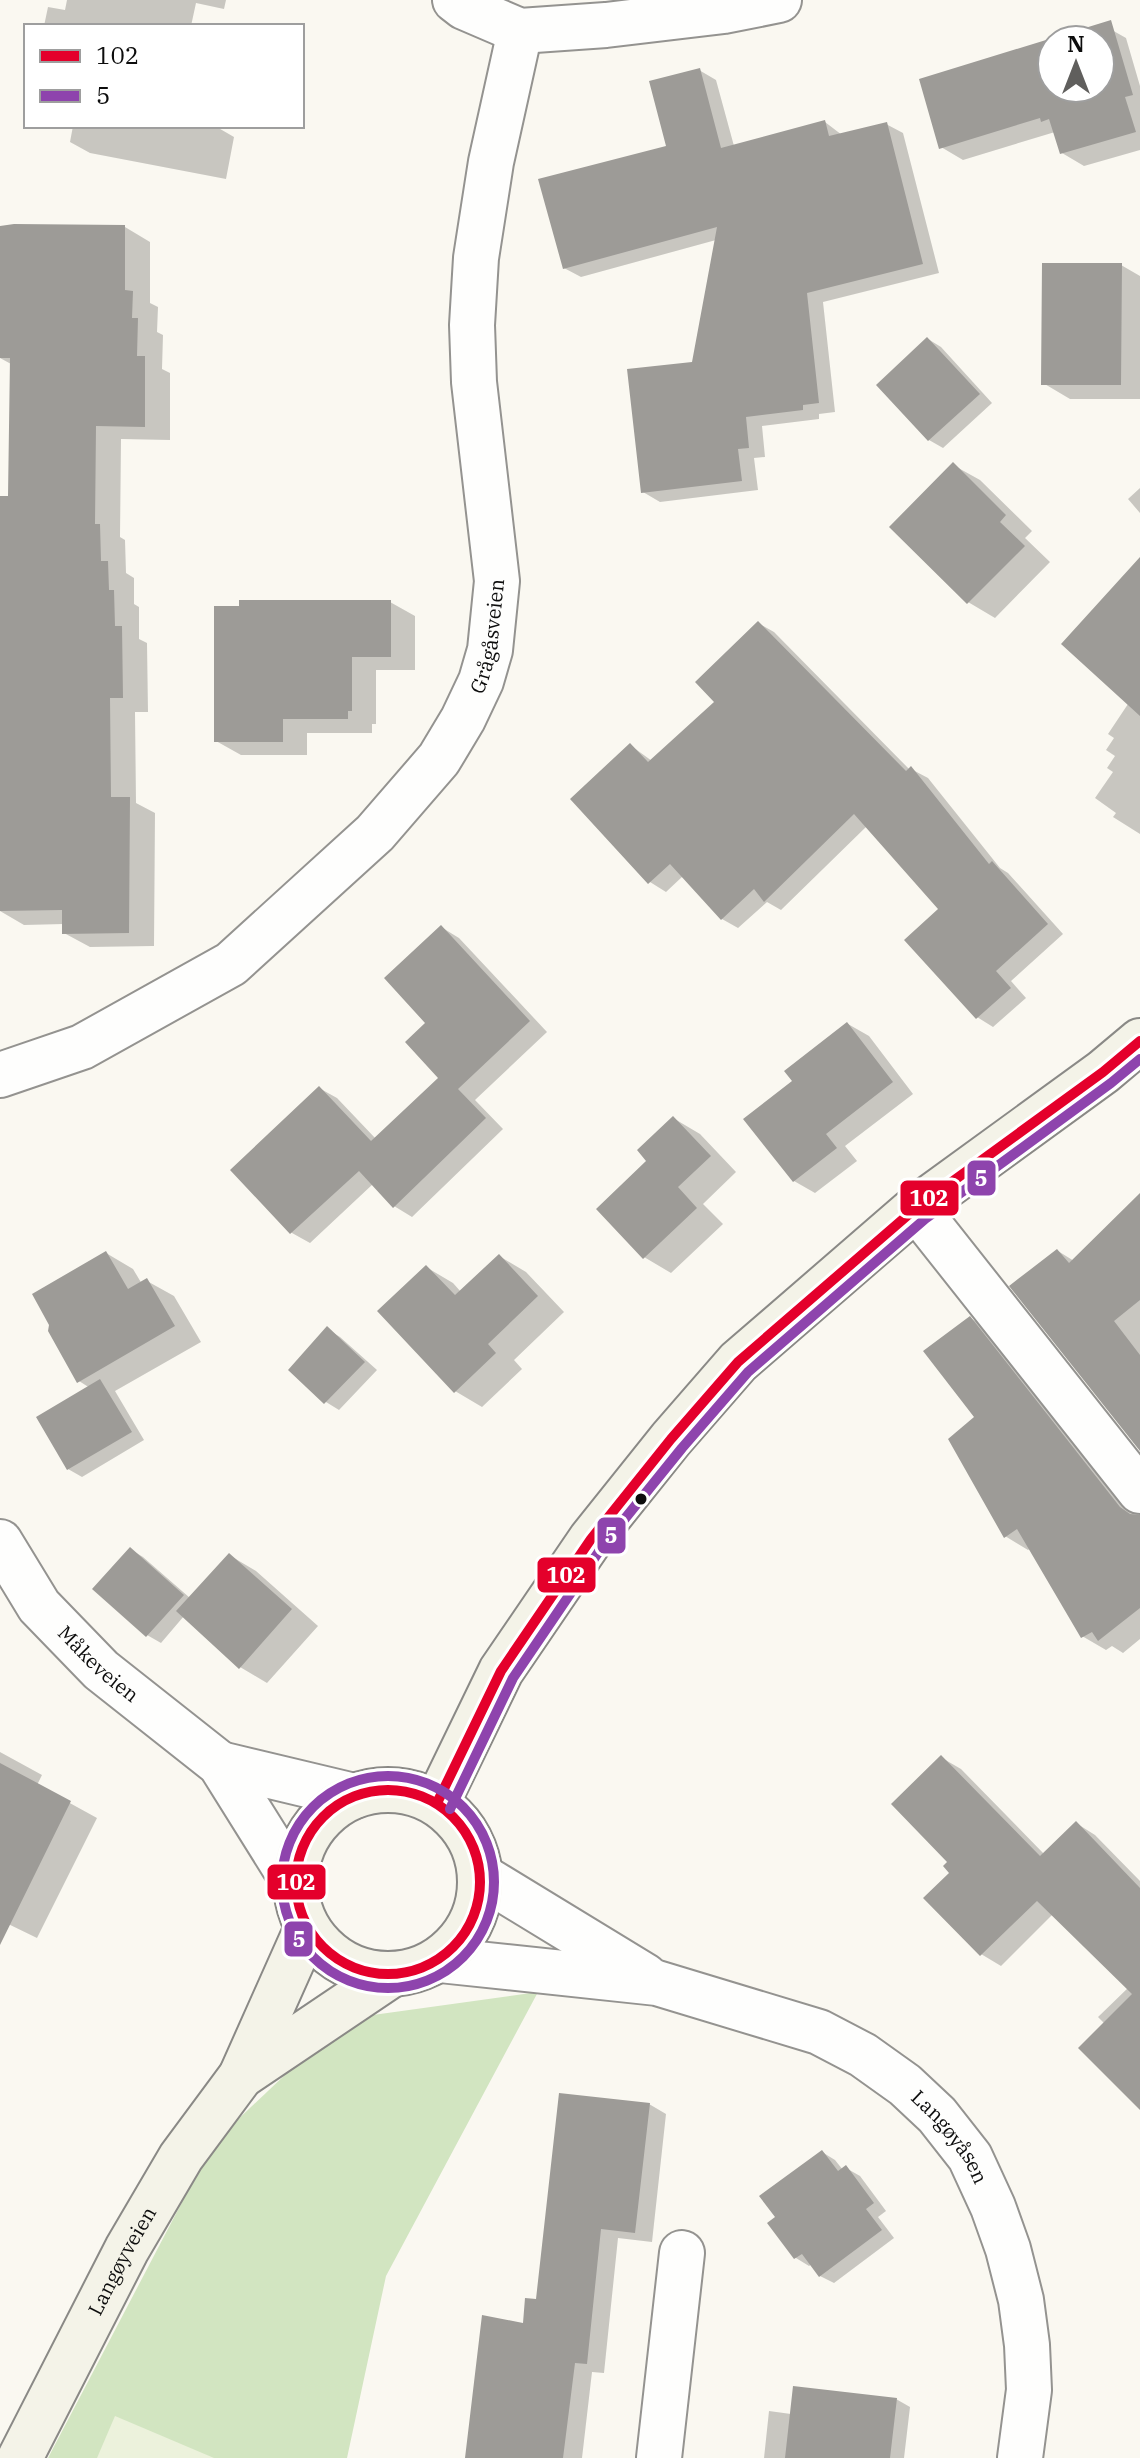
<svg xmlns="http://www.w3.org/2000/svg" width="1140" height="2458" viewBox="0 0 1140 2458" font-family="'IBM Plex Serif',serif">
<rect width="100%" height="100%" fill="#faf8f1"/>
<path fill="#d2e5c1" d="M538,1992L386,2276L347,2458H48L213,2143L344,2019Z"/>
<path fill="#ecf2dc" d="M115,2416L214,2458H97Z"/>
<path fill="#0003" fill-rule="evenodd" d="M67,0H226L224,9L196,3L191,26H44L48,7L65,10Z
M1103,25L1126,38L1140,86V150L1084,166L1062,153L1055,132L963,160L941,147L1021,49ZM1052,40H1100V88H1052Z
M699,70L716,80L734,146L825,122L842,135L886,124L903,133L939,273L823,302L835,412L819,414V419L762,426L765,457L754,458L758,490L660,502L643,492L693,364L716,240L581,277L564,268L669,148Z
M73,126H215L234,137L226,179L90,153L70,142Z
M125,227L150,242V303L158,307L157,332L163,335L162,369L170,373V440L121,439L120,537L125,540L126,573L134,578V604L139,607V639L147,643L148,712H135L136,803L155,813L154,946L90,947L64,933V924L24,925L0,911V499L10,498L11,364L0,358V228Z
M1121,265L1140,276V399H1070L1043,383Z
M928,339L941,347L992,403L943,448L929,440Z
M953,465L980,480L1032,531L1025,538L1050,562L995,618L968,602Z
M1140,488V513L1128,499Z
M1140,560V834L1113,817L1116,813L1095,798L1113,772L1107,768L1115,756L1106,750L1114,738L1108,734L1130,701Z
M390,602L415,616V670H376V724H372V733H307V755H241L216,741Z
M758,623L774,632L910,770L911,769L928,778L1000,868L1008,873L1063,934L1011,981L1026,998L993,1027L977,1017L941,910L867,826L781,910L767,902L738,928L722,919L683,876L666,892L650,882L630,745L652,761L717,702Z
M441,927L459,938L547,1032L475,1100L503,1129L412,1217L394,1206L373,1184L310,1243L292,1233L232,1170L319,1088L337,1098L376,1139L441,1078L428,1023Z
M848,1024L869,1036L913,1094L845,1146L857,1161L815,1193L794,1181L795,1082Z
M673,1118L700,1134L736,1172L703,1204L723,1224L671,1273L644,1257L649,1161Z
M1140,1196V1448L1058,1251L1074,1261Z
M106,1253L133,1269L142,1284L147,1281L174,1296L201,1342L115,1391L144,1440L82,1477L68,1469L90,1388L79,1381Z
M499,1256L526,1272L564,1312L514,1360L522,1369L482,1407L455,1391L426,1267L453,1283L461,1292Z
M970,1318L993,1332L1140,1517V1639L1123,1653L1112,1646L1106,1650L1082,1636L1031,1548L1028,1550L1005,1536L977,1417Z
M327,1329L340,1337L377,1370L339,1410L326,1402Z
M130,1549L143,1557L190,1598L229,1555L256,1571L318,1626L267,1683L240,1667L184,1616L161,1643L147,1635Z
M0,1752L42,1775L37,1785L97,1818L37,1938L0,1920Z
M942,1758L961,1769L1044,1854L1076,1823L1095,1835L1140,1881V2105L1105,2024L1098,2017L1130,1986L1053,1914L1001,1966L981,1954L952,1873Z
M649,2104L666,2114L652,2242L618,2238L604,2373L592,2372L582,2458H467L524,2326Z
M822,2152L835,2160L843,2170L846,2168L860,2176L886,2211L878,2217L894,2238L834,2283L820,2276L812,2264L809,2266L796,2258L778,2218Z
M896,2399L910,2407L904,2458H764L769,2411L791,2414Z"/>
<path fill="#9d9b97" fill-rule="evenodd" d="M1111,20L1133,95L1125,97L1136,132L1060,154L1049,119L1041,122L1040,118L939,149L919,79ZM1052,40H1100V88H1052Z
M700,68L721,148L825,120L829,136L887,122L923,264L807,293L819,403L803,405V410L746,417L749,448L738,449L742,481L641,493L627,369L692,362L717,227L563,269L538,179L666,146L649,81Z
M14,224L125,225V290L133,291L132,318H138L137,356H145V427L96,426L95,524H100L101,561H108L109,590H114L115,626H122L123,698H110L111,797H130L129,933L62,934V910L0,911V496H8L10,358H0V226Z
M1042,263H1122L1121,385H1041Z
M927,337L980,394L928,441L876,385Z
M953,462L1006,515L1000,522L1025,546L967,604L889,527Z
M1140,557V716L1061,644Z
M239,600H391V657H352V711H348V719H283V742H214V606H239Z
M758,621L906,771L911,766L989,864L992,861L1048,924L996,971L1011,988L976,1019L904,940L938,909L854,814L764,902L754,889L721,920L670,864L648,884L570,799L630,743L648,762L714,702L695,682Z
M441,925L530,1021L458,1089L486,1118L393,1208L359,1171L290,1234L230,1170L319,1086L371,1141L438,1078L405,1042L425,1023L384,978Z
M847,1022L893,1082L826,1134L837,1148L793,1182L743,1119L792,1081L784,1071Z
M673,1116L711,1156L678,1187L697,1208L643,1259L596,1209L646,1161L637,1150Z
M1140,1193V1300L1114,1321L1140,1355V1451L1009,1286L1057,1249L1069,1263Z
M106,1251L128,1289L147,1278L175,1326L77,1383L48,1331L49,1325L32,1294Z
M499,1254L538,1296L488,1344L496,1353L454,1393L377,1311L426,1265L455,1295Z
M970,1316L1120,1507L1130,1514L1140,1515V1608L1098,1641L1092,1632L1081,1638L1017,1529L1004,1538L948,1439L974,1417L923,1351Z
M327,1326L365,1362L324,1404L288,1370Z
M100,1379L132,1432L67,1470L36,1417Z
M130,1547L184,1595L146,1637L92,1589Z
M229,1553L292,1609L239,1669L176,1611Z
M941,1755L1040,1856L1076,1821L1140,1888V2110L1078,2048L1132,1994L1037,1901L980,1956L923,1898L949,1873L943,1866L947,1862L891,1804Z
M0,1763L71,1801L0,1945Z
M559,2093L650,2103L635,2233L601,2229L587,2364L575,2363L563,2458H465L482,2315L523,2323L525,2298L536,2299Z
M822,2150L838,2171L846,2165L874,2203L866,2209L882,2230L819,2277L802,2254L794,2259L767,2223L775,2217L759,2196Z
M793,2386L897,2398L890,2458H785Z"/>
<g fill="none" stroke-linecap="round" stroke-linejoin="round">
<g stroke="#949390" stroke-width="48">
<g id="street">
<path d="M455,0L464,7L520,31L606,25L724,11L779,0"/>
<path id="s1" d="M0,1075L82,1047L231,964L375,833L439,759L463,719L481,681L490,650L497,581L474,382L472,325L476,258L491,162L520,31"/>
<path d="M916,1208L1140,1491"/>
<path id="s2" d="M0,1542L39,1606L101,1670L220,1764L295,1884"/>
<path d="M220,1764L354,1796"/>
<path d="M481,1876L645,1976"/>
<path id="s3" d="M440,1960L657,1983L819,2032L863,2055L905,2085L937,2115L970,2157L993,2207L1008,2249L1021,2300L1027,2345L1029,2390L1020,2458"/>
<path d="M659,2458L682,2253"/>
</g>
</g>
<g stroke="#8a8986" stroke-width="48">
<g id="secondary">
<circle cx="388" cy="1882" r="92"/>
<path d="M437,1803L501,1671L591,1539L671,1439L738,1362L916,1208L1103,1072L1140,1041"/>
<path d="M241,2076L391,1975"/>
<path id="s4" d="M20,2458L127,2249L181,2157L241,2076L307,1928"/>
</g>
</g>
<use href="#street" stroke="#fefefd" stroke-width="44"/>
<use href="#secondary" stroke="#f4f3e8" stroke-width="44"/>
<g stroke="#fff" stroke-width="16">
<path id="bus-1" d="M296 1882a92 92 0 1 1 184 0a92 92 0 1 1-184 0Z
M437,1803L501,1671L591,1539L671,1439L738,1362L916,1208L1103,1072L1140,1041"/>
</g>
<g stroke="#fff" stroke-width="16">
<path id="bus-2" d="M282 1882a106 106 0 1 1 212 0a106 106 0 1 1-212 0Z
M450,1809L513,1678L602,1547L682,1448L748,1372L925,1219L1111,1083L1140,1059"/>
</g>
<use href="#bus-1" stroke="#e4002b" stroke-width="10"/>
<use href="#bus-2" stroke="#8e44ad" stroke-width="10"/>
</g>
<circle fill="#0d0d0d" stroke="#fff" stroke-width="3" cx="641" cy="1499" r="7"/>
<g text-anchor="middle" stroke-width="8" stroke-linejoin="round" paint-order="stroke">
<g font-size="20" fill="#0d0d0d" stroke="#fff">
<text dy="7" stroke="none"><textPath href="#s1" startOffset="684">Grågåsveien</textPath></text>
<text dy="7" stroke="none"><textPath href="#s2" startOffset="158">Måkeveien</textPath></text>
<text dy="7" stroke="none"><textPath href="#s3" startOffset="558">Langøyåsen</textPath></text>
<text dy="7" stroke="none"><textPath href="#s4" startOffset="222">Langøyveien</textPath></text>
</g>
</g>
<g stroke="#fff" stroke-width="3">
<rect x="966" y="1159" width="31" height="38" rx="8" fill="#8e44ad"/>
<rect x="899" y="1179" width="61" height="38" rx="8" fill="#e4002b"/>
<rect x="596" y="1516" width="31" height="39" rx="8" fill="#8e44ad"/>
<rect x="536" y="1556" width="61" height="38" rx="8" fill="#e4002b"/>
<rect x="266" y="1863" width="61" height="38" rx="8" fill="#e4002b"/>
<rect x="283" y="1920" width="31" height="38" rx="8" fill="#8e44ad"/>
</g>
<g font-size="22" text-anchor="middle" font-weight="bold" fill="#fff">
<text x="981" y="1186">5</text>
<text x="929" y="1206">102</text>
<text x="611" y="1543">5</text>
<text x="566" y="1583">102</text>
<text x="296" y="1890">102</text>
<text x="299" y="1947">5</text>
</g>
<rect x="24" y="24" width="280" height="104" fill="#ffffff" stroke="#9e9e9e" stroke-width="2"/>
<rect x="40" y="50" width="40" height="12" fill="#e4002b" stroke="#9e9e9e" stroke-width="2"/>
<text x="96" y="64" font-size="24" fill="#0d0d0d">102</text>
<rect x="40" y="90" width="40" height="12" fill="#8e44ad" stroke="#9e9e9e" stroke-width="2"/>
<text x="96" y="104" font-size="24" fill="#0d0d0d">5</text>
<g transform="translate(1076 64)"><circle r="38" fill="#ffffff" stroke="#9e9e9e" stroke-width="2"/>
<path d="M0-6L14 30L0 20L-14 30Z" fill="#605f5d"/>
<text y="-12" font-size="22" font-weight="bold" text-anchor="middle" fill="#0d0d0d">N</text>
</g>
</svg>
